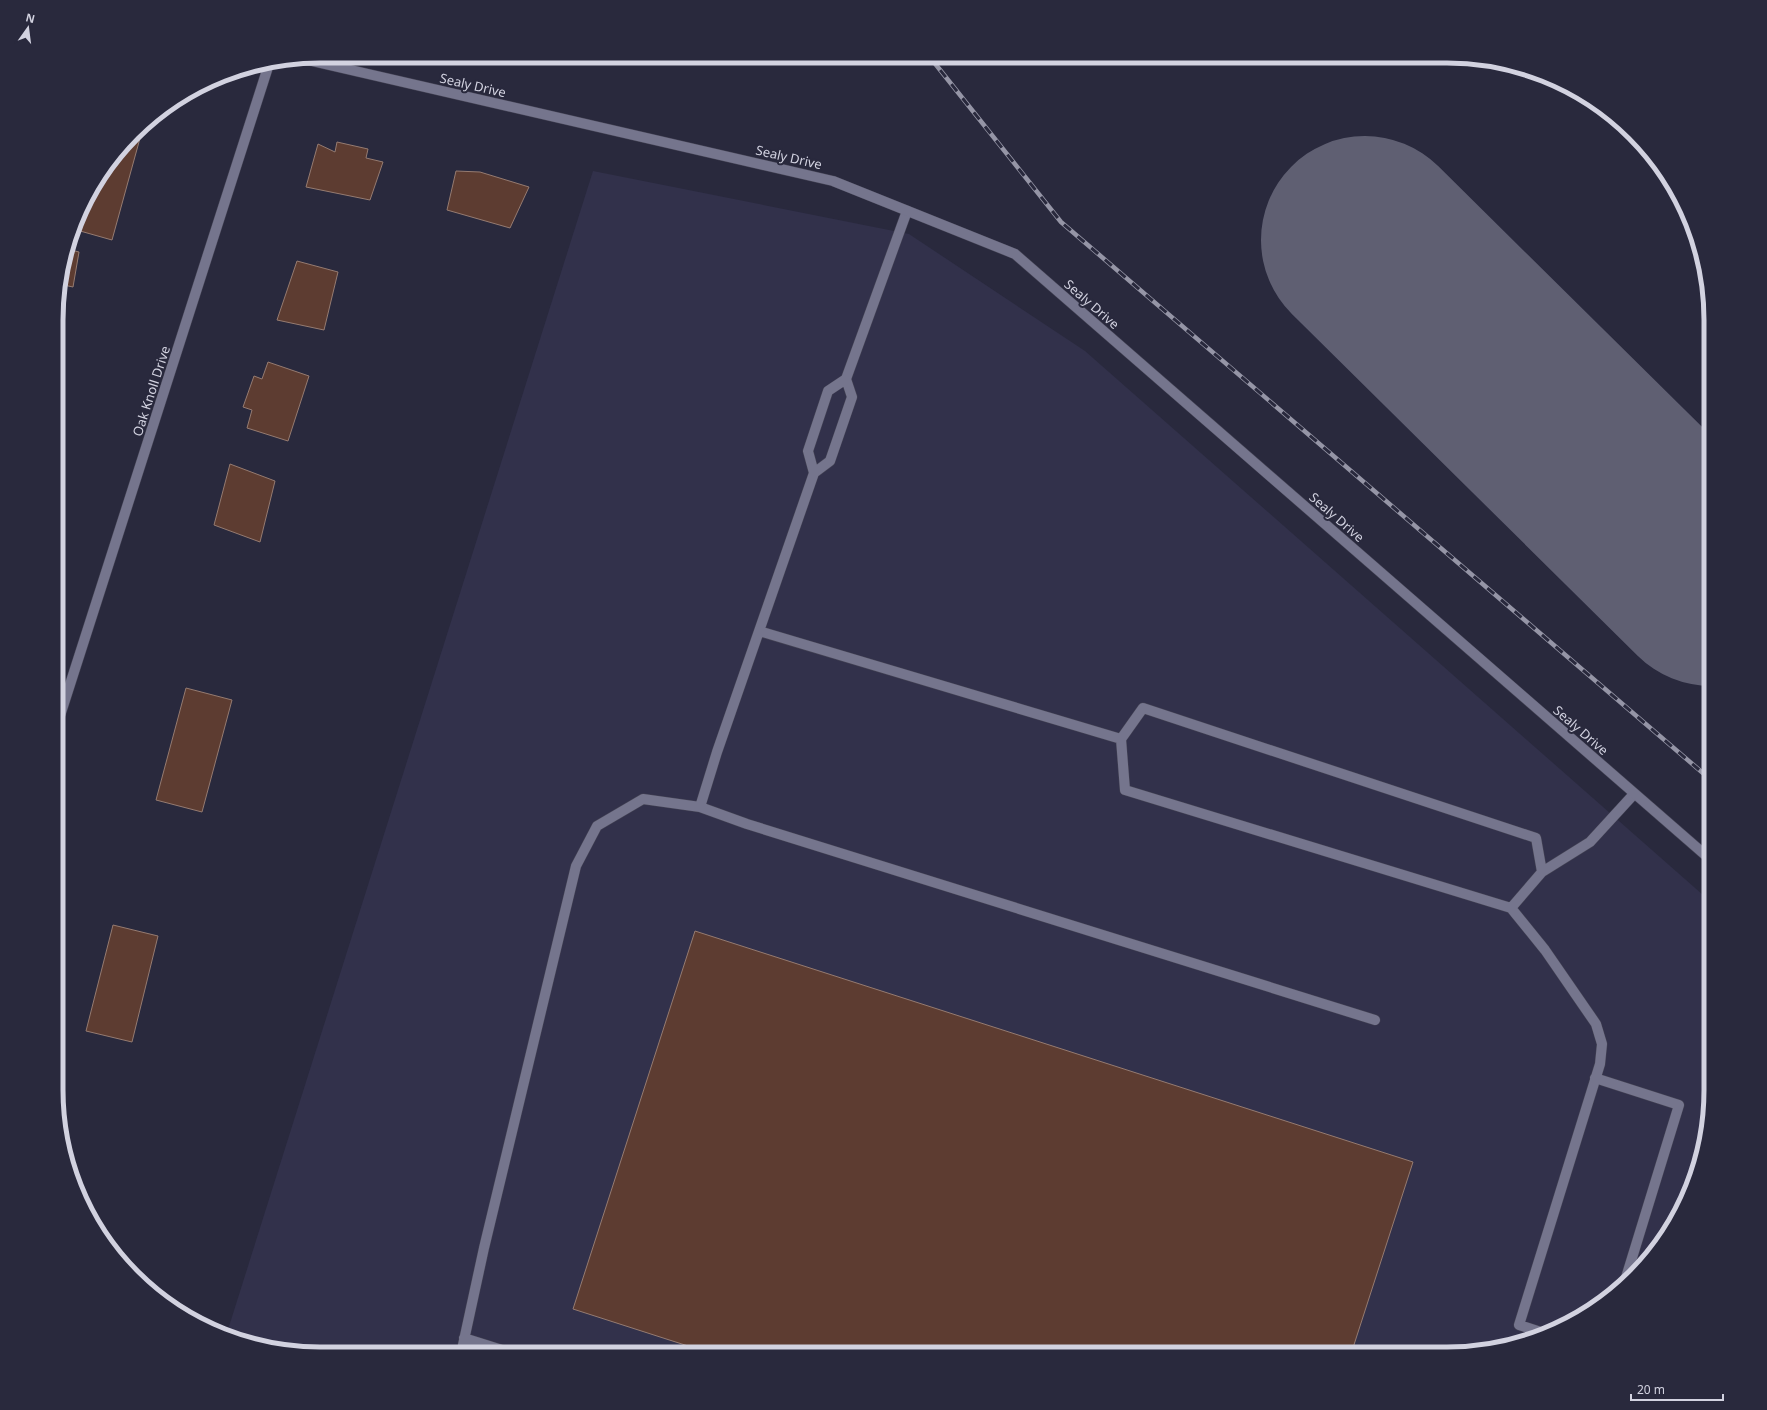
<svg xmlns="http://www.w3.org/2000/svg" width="1767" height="1410" viewBox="0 0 1767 1410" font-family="'Noto Sans',sans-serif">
<rect width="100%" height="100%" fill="#29293d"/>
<path fill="#32314b" d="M593,171L909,234L1085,351L1711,902L1710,1108L1691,1191L1645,1264L1608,1300L1548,1334L1499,1349L1447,1354L303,1353L226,1336Z"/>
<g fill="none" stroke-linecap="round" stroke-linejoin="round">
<path stroke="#5f5f72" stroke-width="208" d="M1365,240L1711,582"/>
</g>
<path fill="#5d3c31" stroke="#957b71" d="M737,56H764L763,63Z
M138,131H142L112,240L73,229L91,188Z
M337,142L368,149L366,158L383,162L370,200L306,187L318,144L335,152Z
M456,171L480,172L529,187L510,228L447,210Z
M67,249L79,252L73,287L59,284Z
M297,261L338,272L324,330L277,320Z
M58,325L63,327L58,344Z
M268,362L309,376L288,441L247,428L252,410L243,407L254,376L262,379Z
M230,464L275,481L260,542L214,525Z
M186,688L232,700L202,812L156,800Z
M113,925L158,936L132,1042L86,1031Z
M695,931L1413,1162L1351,1354H713L573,1309Z"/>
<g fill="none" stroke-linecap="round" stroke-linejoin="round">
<g stroke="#444354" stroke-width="11">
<path id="service" d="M814,473L830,461L852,397L846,379
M759,631L1121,739L1143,708L1536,838L1542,872L1511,908L1125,790L1121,739
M700,807L747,824L1375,1020
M1542,872L1590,842L1634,794
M1511,908L1545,950L1596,1024L1602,1044L1600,1064L1519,1325L1547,1334
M1595,1078L1679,1105L1624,1284
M464,1338L515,1354
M461,1354L484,1248L576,866L597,826L643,799L700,807L717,752L814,473L808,451L828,391L846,379L907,211"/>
</g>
<g stroke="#444354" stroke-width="11">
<path id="minor" d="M303,59L833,181L1015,254L1711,860
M57,725L269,64"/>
</g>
<use href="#service" stroke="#75758d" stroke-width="10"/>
<use href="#minor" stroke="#75758d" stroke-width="10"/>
<g stroke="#9595a6" stroke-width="4.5">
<path id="rail" d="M929,56L1061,222L1711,780"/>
</g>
<use href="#rail" stroke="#29293d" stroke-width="3" stroke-dasharray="9" stroke-linecap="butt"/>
</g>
<g text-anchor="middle" stroke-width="4" stroke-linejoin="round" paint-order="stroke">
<g font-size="13" fill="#d2d2e0" stroke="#29293d">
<text transform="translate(473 85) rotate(13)" y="5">Sealy Drive</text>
<text transform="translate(789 157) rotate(13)" y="5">Sealy Drive</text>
<text transform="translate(1092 304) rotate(41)" y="5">Sealy Drive</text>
<text transform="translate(151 391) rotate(-72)" y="5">Oak Knoll Drive</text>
<text transform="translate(1337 517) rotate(41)" y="5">Sealy Drive</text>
<text transform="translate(1581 730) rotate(41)" y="5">Sealy Drive</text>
</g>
</g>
<path d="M0 0H1767V1410H0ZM320 63H1447A257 257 0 0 1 1704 320V1090A257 257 0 0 1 1447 1347H320A257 257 0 0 1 63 1090V320A257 257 0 0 1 320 63Z" fill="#29293d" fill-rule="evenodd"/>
<path fill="none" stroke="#d2d2e0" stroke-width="5" d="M320 63H1447A257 257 0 0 1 1704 320V1090A257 257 0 0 1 1447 1347H320A257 257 0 0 1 63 1090V320A257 257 0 0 1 320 63Z"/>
<g transform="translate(28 28) rotate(14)" stroke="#29293d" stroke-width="3" paint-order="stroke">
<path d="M0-3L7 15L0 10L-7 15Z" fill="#d2d2e0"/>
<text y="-6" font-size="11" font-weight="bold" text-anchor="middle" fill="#d2d2e0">N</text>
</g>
<path d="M1631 1394v6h92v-6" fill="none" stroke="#d2d2e0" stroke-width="2"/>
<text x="1637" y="1394" font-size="12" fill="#d2d2e0" stroke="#29293d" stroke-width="3" paint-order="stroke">20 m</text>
</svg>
